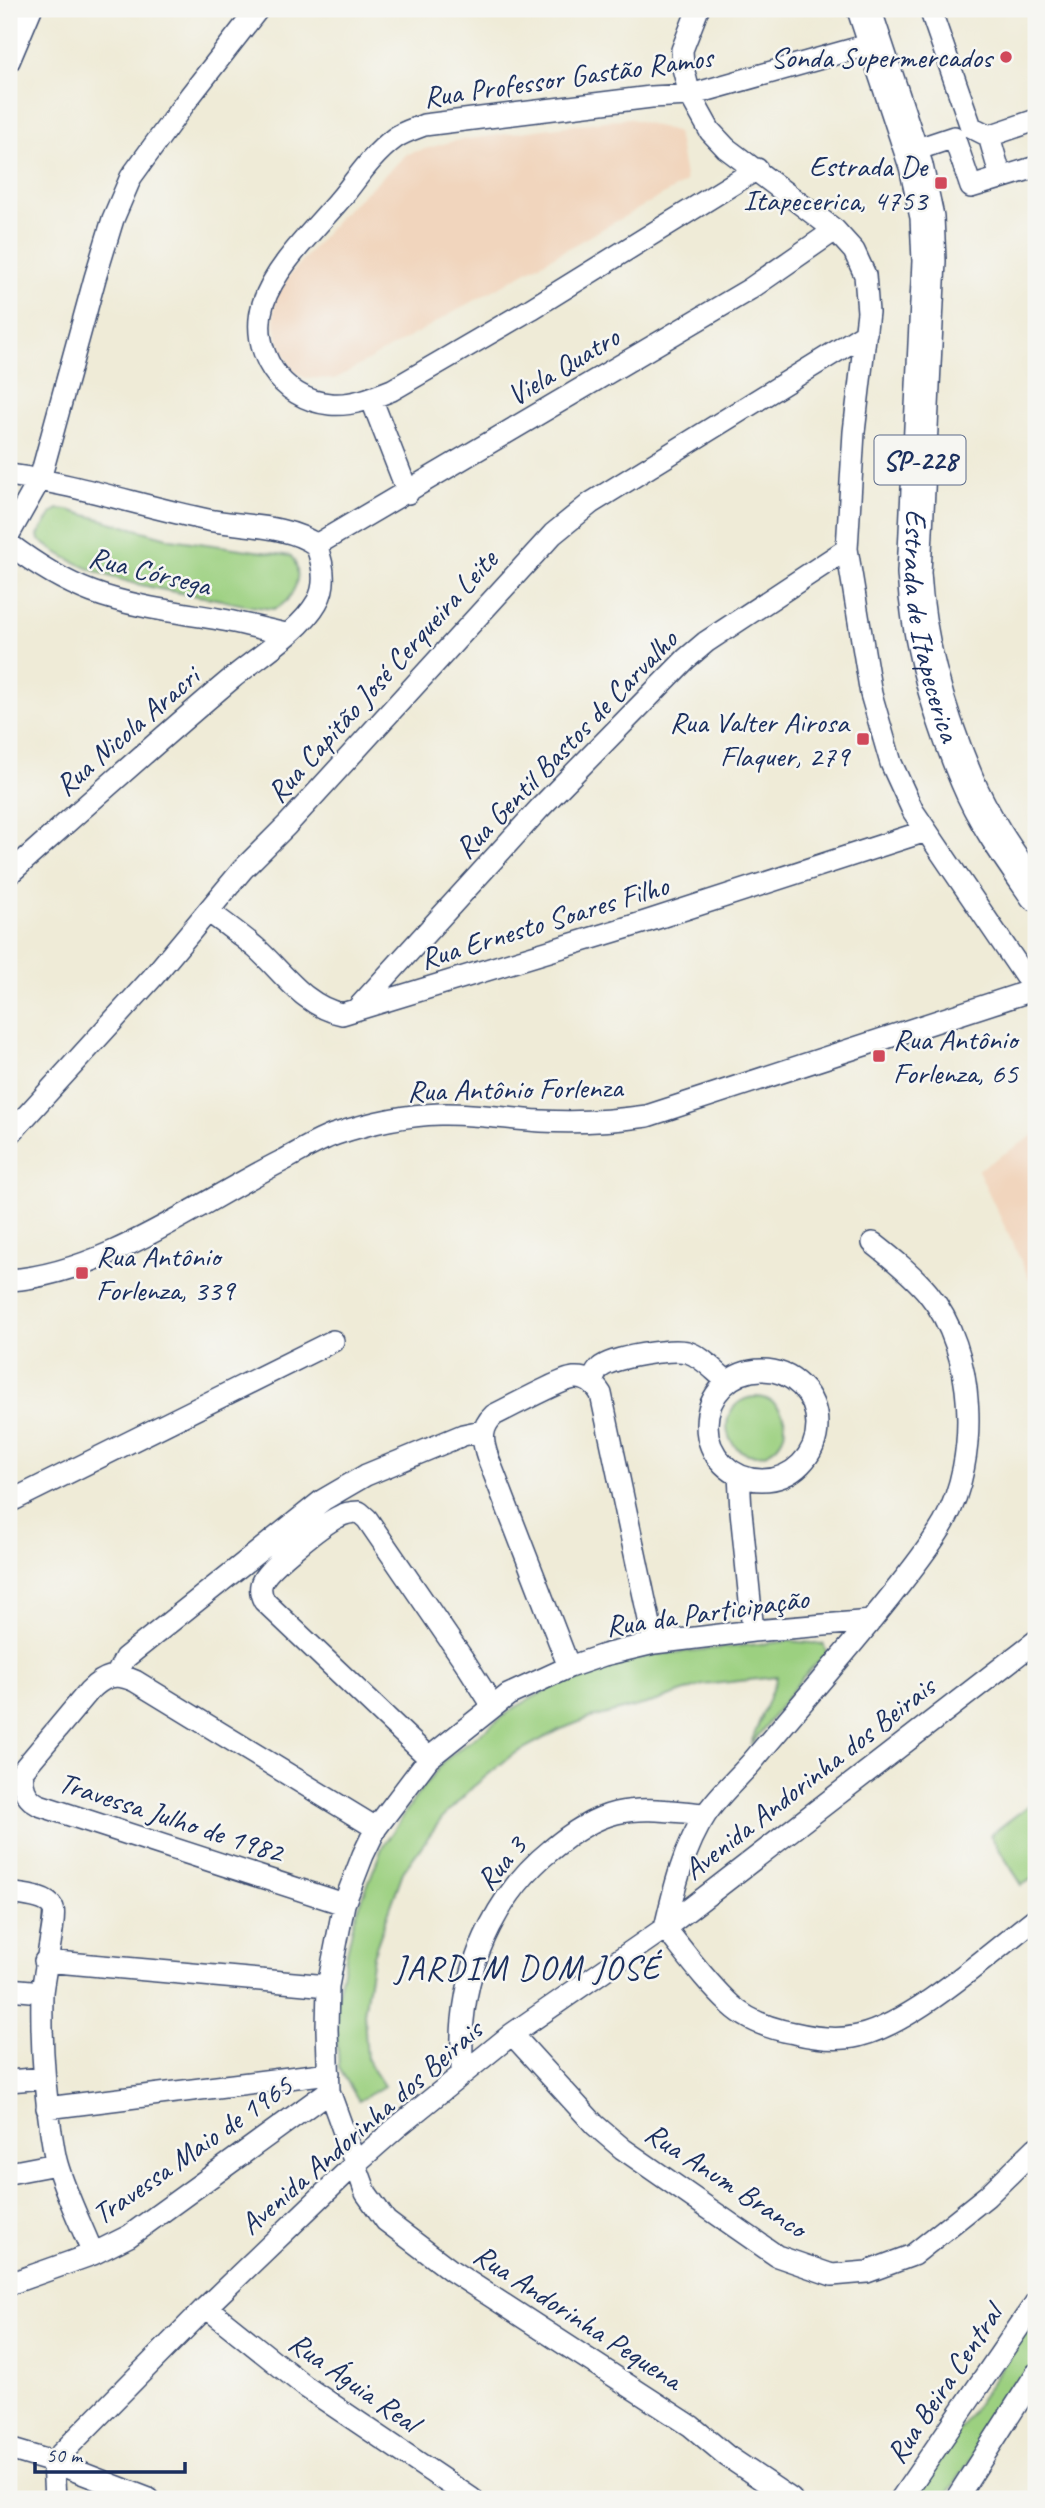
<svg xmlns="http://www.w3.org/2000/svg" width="1045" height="2508" viewBox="0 0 1045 2508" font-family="Caveat,sans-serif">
<rect width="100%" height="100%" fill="#f6f6f2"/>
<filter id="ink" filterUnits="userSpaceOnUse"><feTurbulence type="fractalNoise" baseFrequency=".0143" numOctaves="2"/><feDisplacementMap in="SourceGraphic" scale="14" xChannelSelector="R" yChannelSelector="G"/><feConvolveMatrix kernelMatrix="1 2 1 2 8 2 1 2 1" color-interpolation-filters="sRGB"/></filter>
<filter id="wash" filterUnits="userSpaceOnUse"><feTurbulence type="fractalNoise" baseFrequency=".00686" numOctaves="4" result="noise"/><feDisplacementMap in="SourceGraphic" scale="28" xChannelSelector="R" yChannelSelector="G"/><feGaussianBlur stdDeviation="1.57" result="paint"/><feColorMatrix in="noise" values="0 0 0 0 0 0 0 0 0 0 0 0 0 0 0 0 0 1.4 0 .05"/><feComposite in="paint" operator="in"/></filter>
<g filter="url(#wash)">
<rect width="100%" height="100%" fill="#efebd7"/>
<path fill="#f1d5bd" d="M628,118L677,132L686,182L335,379L305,378L293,371L278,342L274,318L275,293L341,215L407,154L454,141Z
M1036,1134V1293L978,1170Z"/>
<path fill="#9cd080" stroke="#5c806f" stroke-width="2" d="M58,509L68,510L171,539L291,556C305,574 294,601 274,609C255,608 235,603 216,599C154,589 89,579 39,540L38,535L52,513Z
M727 1426a29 29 0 1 1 58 0a29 29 0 1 1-58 0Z
M789,1641L823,1644L827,1653L802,1678L754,1741L751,1743L777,1677L703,1685L654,1702L587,1719L559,1730L512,1755L473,1787L442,1818L403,1872L373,1956L364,2013L367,2060L384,2086L359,2101L339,2068L335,2007L354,1920L382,1848L417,1795L445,1760L514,1708L572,1676L652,1655Z
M1036,1800V1876L1022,1885L990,1835Z
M1036,2318V2365L944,2499H911Z"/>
</g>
<g filter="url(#ink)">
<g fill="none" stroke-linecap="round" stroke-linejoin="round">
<g stroke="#3b4b70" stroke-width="24">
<path id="minor" d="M698,9L682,50L683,68L690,95L710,131L726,148L835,230L854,251L865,275L868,312L854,432L847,549L871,694L891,763L913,811L1025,976L1036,985
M930,9L971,127L989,136L1036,120
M9,61L31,9
M989,136L1001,178
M912,151L954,137L971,187L1036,167
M757,169L531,309L392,390C372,398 352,406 330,404C281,400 249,350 263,304C275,266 316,228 342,197C358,177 373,154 395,138C403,132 414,129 424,125L651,97L690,95L875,43
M371,398L408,493
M9,475C76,484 141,506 208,520C240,526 290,525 316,545C323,563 328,584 317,602C300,632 257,657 230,680C155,743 82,809 9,874
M9,534L40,479L95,278L113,219L131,177L190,96L258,9
M9,544C34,563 63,581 92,592C133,607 176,612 218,619C241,623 263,629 286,634
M316,545L750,289L835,230
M208,911C224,923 241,935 256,948C283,972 305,1007 342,1014L645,922L926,831
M356,1010L539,809L686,659L706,642L847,549
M9,1135L153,977L243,869L287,825L553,534L591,503L866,333
M873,1243C892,1258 912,1274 928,1293C976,1351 980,1458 944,1523C929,1549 909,1573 891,1596C846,1653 798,1707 752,1762C737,1779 719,1795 706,1814C684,1847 674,1889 665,1928C686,1954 706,1982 731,2005C748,2021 772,2029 794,2033C815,2038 837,2041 858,2036C914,2023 989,1954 1036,1918
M9,1280C104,1274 199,1202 284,1160C301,1151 318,1140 336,1134C369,1123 406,1115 440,1114C474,1113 508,1119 541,1121C576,1123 612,1121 647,1116L1036,989
M707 1425a55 55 0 1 1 110 0a55 55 0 1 1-110 0Z
M592,1382C594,1377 596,1371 600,1368C612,1357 672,1348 687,1352C702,1356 715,1372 727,1381
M739,1475L741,1511L753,1631
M9,1502L333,1341
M569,1667L488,1458C482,1441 480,1428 494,1415C511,1407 559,1380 574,1378C587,1377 595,1384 601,1394L654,1643
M116,1676L125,1658L323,1500L366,1475L463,1435L482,1431
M429,1758L264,1601C261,1595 259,1587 263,1580C270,1566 323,1524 338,1517C345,1513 352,1512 359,1512L367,1519L465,1662L493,1706
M9,1893C20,1895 47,1896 53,1908C57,1915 43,1978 42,1993C41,2040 44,2086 51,2132C53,2143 54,2154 57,2164C66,2195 81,2224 93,2254
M344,1904L39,1805C25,1798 21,1786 23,1770L89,1691C104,1676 115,1672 135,1681L376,1828
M45,1961L328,1986
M9,1989L42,1992
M512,2034L595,2125L623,2149L777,2256L832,2275L867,2272L913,2255L987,2196L1036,2148
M462,2074C462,2056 461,2038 463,2020C469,1955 500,1891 551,1850C570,1834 591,1819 616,1813C645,1806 676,1812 706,1814
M9,2081L44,2078
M47,2108L329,2073
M9,2173L56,2164
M9,2284L93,2254L129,2236L329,2091
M206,2307L306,2387L472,2499
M9,2449L53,2462L149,2499
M55,2499L53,2462L206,2307L355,2164L396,2128L512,2034L665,1928L1036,1641
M791,2499L727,2456L691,2426L452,2271L386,2221L366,2193L329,2091L327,2029L328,1986L344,1904L363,1855L376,1828L429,1758L508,1695L569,1667L604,1655L654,1643L753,1631L871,1621
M901,2499L1036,2302
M956,2499L1036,2374"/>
</g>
<g stroke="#3b4b70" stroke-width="36">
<g id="primary">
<path id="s1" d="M864,9L916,166L927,217L929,261L914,573C918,643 940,716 967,780C984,821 1011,858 1036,894"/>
</g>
</g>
<use href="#minor" stroke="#fff" stroke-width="21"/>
<use href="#primary" stroke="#fff" stroke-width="33"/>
</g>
</g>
<g fill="#d1495b" stroke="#f6f6f2" stroke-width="2.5">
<circle cx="1006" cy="57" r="7"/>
<rect x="934" y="176" width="14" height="14" rx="3.5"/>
<rect x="856" y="732" width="14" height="14" rx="3.5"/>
<rect x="872" y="1049" width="14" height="14" rx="3.5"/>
<rect x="75" y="1266" width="14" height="14" rx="3.5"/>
</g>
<g text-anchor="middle" stroke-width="5" stroke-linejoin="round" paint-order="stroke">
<rect fill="#f6f6f2" stroke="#5d6b8a" stroke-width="2" x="874.5" y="435.5" width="91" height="49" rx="5"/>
<g font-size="28" font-weight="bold" fill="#1b2f5e">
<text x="920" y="470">SP-228</text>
</g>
<g font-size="30" fill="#1b2f5e" stroke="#f6f6f2" text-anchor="end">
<text x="992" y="67">Sonda Supermercados</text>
<text x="927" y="176">Estrada De<tspan x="927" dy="34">Itapecerica, 4753</tspan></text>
<text x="849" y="732">Rua Valter Airosa<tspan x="849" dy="34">Flaquer, 279</tspan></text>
<text x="893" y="1049" text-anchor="start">Rua Antônio<tspan x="893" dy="34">Forlenza, 65</tspan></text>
<text x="96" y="1266" text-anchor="start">Rua Antônio<tspan x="96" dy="34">Forlenza, 339</tspan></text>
</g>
<g font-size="30" fill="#1b2f5e" stroke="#f6f6f2">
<text transform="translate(568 77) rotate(-8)" y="10">Rua Professor Gastão Ramos</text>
<text transform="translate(563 366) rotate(-31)" y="10">Viela Quatro</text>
<text transform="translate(150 571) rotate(14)" y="10">Rua Córsega</text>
<text dy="10" stroke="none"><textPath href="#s1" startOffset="628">Estrada de Itapecerica</textPath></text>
<text transform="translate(382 676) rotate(-48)" y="10">Rua Capitão José Cerqueira Leite</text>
<text transform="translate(127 731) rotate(-41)" y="10">Rua Nicola Aracri</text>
<text transform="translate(566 744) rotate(-46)" y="10">Rua Gentil Bastos de Carvalho</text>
<text transform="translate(544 922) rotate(-17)" y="10">Rua Ernesto Soares Filho</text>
<text transform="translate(515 1089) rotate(-1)" y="10">Rua Antônio Forlenza</text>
<text transform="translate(707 1612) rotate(-8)" y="10">Rua da Participação</text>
<text transform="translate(809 1778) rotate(-38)" y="10">Avenida Andorinha dos Beirais</text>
<text transform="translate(171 1817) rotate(18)" y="10">Travessa Julho de 1982</text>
<text transform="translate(501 1863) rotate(-50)" y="10">Rua 3</text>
<text transform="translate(361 2127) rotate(-41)" y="10">Avenida Andorinha dos Beirais</text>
<text transform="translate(192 2150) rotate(-35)" y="10">Travessa Maio de 1965</text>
<text transform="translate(726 2180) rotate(33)" y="10">Rua Anum Branco</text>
<text transform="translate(578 2317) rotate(33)" y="10">Rua Andorinha Pequena</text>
<text transform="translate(354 2382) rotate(35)" y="10">Rua Águia Real</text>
<text transform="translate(944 2384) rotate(-56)" y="10">Rua Beira Central</text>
</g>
<g font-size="33" letter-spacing="2" fill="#1b2f5e" stroke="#f6f6f2">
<text x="528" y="1979">JARDIM DOM JOSÉ</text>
</g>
</g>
<rect width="1045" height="2508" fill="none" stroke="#f6f6f2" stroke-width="35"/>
<path d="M35 2462v10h150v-10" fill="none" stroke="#1b2f5e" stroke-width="3.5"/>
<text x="46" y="2462" font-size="21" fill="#1b2f5e" stroke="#f6f6f2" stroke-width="5" paint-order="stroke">50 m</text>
</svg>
